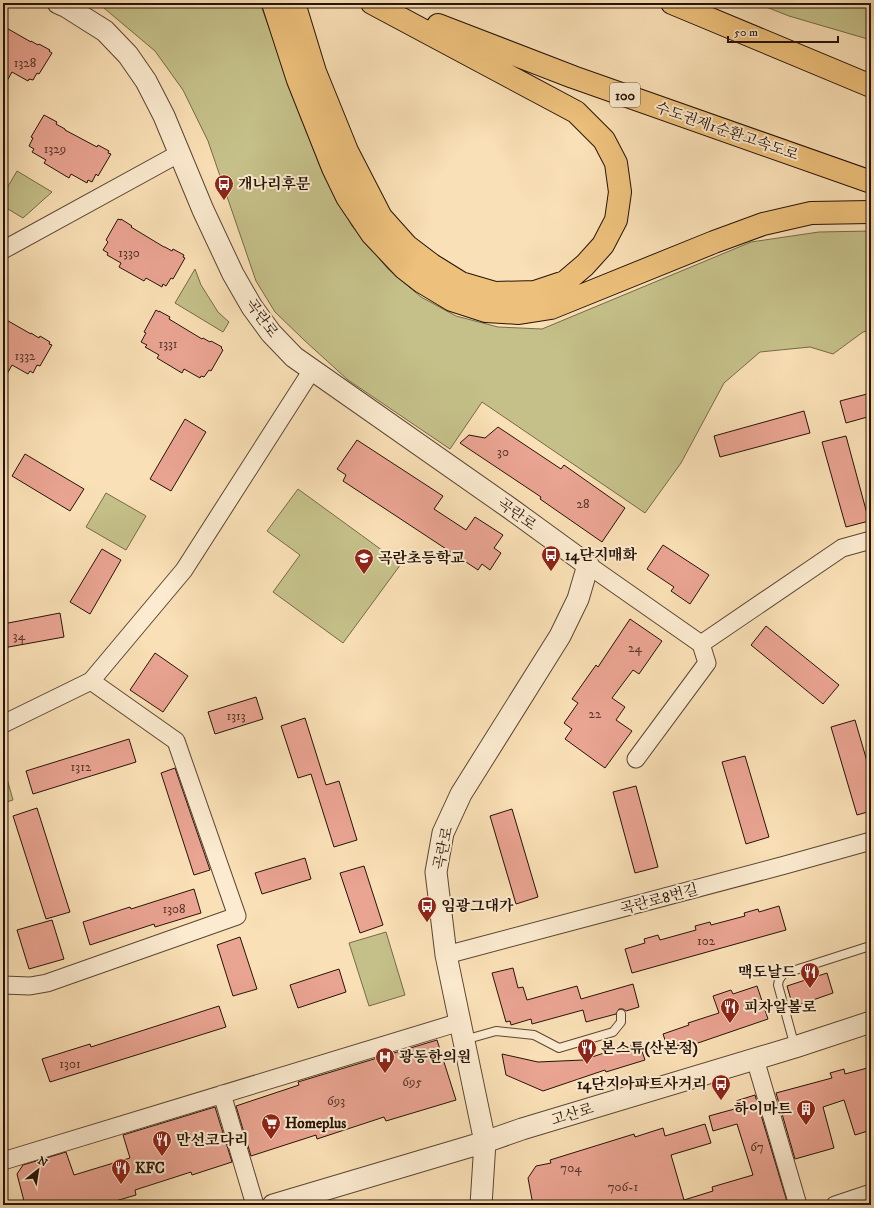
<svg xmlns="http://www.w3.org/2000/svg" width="874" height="1208" viewBox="0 0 874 1208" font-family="'IM FELL DW Pica','Noto Serif KR',serif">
<rect width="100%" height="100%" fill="#fae0b6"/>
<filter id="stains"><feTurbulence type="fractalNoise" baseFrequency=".005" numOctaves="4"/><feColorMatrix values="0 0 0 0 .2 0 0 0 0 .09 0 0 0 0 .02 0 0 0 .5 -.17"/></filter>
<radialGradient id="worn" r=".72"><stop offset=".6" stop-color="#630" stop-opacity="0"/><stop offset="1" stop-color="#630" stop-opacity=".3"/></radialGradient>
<path fill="#c5c089" stroke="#766a48" d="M98,3H260L320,166L352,226L388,269L421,297L456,316L498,327L542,329L751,242L819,232L871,231V330L863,332L833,354L810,347L760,352L724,383L681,463L645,513L482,402L450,449L348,380L304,340L275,312L256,281L208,141L183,90L155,51Z
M756,3H871V40L789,16Z
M17,171L52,192L23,218L3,206V195Z
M195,269L201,285L218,312L229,322L223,332L175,303Z
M298,489L401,564L343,643L273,592L300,555L267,531Z
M106,493L146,516L126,550L86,527Z
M6,775L13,800L3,803V776Z
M386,932L405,995L369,1006L349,943Z"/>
<path fill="#eaa492" stroke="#261307" d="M3,26L31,42V41L38,45L39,44L50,50L49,51L52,53L39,74L37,73L33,80L29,79L28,81L12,72L3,88Z
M44,115L57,122L56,124L65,129V130L97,147L98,145L109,151L108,153L111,154L98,176L96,174L92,182L88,180L87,183L71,174L69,178L44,163L46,160L32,152L34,149L29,146L33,138L31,137Z
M118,219L121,220V219L132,226L131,227L164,247H165L172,251L173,249L184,255L183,257L185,258L173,279L171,278L166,286L163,284L162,287L146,278L144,281L119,267L121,263L107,255L108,253L103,250L108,242L106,240Z
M156,310L159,312V311L170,317L169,319L202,339L203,338L210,342L211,341L222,347L221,348L223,350L211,371L209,370L204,377L201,376L200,378L184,369L182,373L157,358L159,355L145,347L147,345L141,342L146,333L144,332Z
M3,318L31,334V333L39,338L40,336L50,342L49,344L52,345L40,366L37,365L33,373L30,371L28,374L12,365L3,381Z
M871,393V416L846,423L840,401Z
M804,411L810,433L720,457L714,436Z
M185,419L206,432L171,491L150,479Z
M498,427L561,469L564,465L625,508L602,542L540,499L541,497L460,443L469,435L485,438Z
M846,436L869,521L846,527L822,442Z
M357,440L443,496L434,509L466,530L475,517L503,535L494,548L501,553L490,570L482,564L478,570L343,481L346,475L337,469Z
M25,454L84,489L70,511L12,476Z
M663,545L709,575L690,604L671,591L674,587L647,569Z
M102,549L121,560L90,614L70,602Z
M60,613L64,637L3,648V624Z
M630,619L662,641L639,674L633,670L612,698L625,707L616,720L632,731L605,768L565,739L572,729L564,723L578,703L572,699L596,665L598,667Z
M766,626L839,685L823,704L751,645Z
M155,653L188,676L163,712L130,690Z
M256,697L263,719L215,734L208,712Z
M305,718L326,785L339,781L357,840L334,847L311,774L298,778L281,726Z
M855,720L871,775V811L857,815L831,727Z
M129,739L136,762L33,794L26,771Z
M745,756L769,837L746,844L722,762Z
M175,768L210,870L194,875L161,773Z
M636,786L658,867L635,873L613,792Z
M37,808L70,912L46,919L13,816Z
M512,809L538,897L516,904L490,816Z
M305,858L311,879L262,894L255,873Z
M364,866L383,925L360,933L340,873Z
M194,889L201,913L155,927L154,924L90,945L83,922L130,907L131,909Z
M779,906L786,930L632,973L625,949L645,943L644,939L658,935L660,940L696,930L695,926L710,922L711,925L745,916L744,913L758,909L759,912Z
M52,920L64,959L29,969L17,930Z
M240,937L257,989L233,996L217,945Z
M513,968L518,988L523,987L527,1000L577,986L581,999L633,984L639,1007L626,1011L623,1009H619L616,1014L586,1022L583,1010L532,1024L531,1019L511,1025L510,1021L506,1022L492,973Z
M339,969L346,992L298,1008L290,985Z
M827,973L833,993L793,1007L787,986Z
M757,986L768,1019L695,1044L694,1040L668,1049L663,1034L689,1025L688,1023L719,1013L713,996L731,990L733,994Z
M219,1006L226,1027L50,1082L42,1059L90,1044L91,1047Z
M437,1040L456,1100L386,1121L384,1117L317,1139L316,1135L251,1156L236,1106L299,1085L298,1082Z
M639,1043L645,1060L606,1072L605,1070L543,1091L506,1075L502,1054L538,1062L583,1060L619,1048L620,1050Z
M871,1067V1130L855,1135L844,1100L823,1107L834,1148L795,1159L776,1093L832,1078L830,1073L844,1069L845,1074Z
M755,1095L788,1205H564L563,1202L545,1205H533L528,1178L536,1166L551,1163L550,1160L634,1134L635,1137L663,1128L665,1136L705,1124L711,1143L671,1155L684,1200L713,1191L712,1187L753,1175L737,1124L713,1131L709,1116L738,1108L736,1101Z
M215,1107L232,1162L192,1175L191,1172L135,1190L136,1195L102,1205H25L17,1174L23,1165L66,1152L74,1175L130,1158L123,1135Z"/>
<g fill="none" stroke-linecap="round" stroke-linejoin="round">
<g stroke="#5b4633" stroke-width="10">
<path id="service" d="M464,1040L496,1031L534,1035L559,1048L613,1032L621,1022V1014
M795,1047L778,985L779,980L783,974L870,946L871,947"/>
</g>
<g stroke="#5b4633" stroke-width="19">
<path id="minor" d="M3,250L180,153
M588,565L701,644L842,548L871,540
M3,724L91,681L184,570L312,370
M636,759L707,663L701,644
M446,955L785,865L871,841
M3,985L30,986L47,983L237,916L176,741L91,681
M755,1059L798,1205
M222,1094L255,1205
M3,1161L460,1022
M835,1205L871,1193"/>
</g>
<g stroke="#5b4633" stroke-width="23">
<path id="tertiary" d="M58,3L67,7L105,31L128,55L146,81L164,116L203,210L233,274L252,307L271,333L294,357L511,509L588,565L578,599L560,636L461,794L443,833L436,872L446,955L485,1142L481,1205
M273,1205L485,1142L522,1129L795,1047L871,1022"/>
</g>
<g stroke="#261307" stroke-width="24">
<path id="motorway" d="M273,3L298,80L333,168L347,197L372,234L404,268L422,282L452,300L486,311L519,313L551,308L714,242L763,224L811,213L871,212
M294,3L315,72L347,151L381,217L407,246L432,265L461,283L495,293L535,292L565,282L585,265L603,245L616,220L620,192L616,163L604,140L576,112L372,3
M672,3L871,86
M438,25L573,77L871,182"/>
</g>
<use href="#service" stroke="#fcebd0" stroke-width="8"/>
<use href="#minor" stroke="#fcebd0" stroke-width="17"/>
<use href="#tertiary" stroke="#fcebd0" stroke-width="21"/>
<use href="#motorway" stroke="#edc07b" stroke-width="22"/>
</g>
<defs>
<g id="bus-pin" transform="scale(1)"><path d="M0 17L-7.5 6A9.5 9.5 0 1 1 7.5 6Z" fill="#8f2418" stroke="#fcebd0"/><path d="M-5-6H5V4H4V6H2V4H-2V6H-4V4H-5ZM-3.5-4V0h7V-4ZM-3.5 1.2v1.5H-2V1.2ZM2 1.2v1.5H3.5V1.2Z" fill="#fff"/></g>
<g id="school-pin" transform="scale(1)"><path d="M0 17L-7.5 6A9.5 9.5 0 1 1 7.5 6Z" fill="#8f2418" stroke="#fcebd0"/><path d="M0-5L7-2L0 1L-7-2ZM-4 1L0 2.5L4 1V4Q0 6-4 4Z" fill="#fff"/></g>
<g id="restaurant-pin" transform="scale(1)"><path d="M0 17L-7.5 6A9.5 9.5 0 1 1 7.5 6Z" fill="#8f2418" stroke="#fcebd0"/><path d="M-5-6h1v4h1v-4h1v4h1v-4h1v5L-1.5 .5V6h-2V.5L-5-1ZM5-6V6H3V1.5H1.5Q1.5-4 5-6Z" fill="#fff"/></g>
<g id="hospital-pin" transform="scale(1)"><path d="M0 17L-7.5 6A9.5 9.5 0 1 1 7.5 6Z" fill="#8f2418" stroke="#fcebd0"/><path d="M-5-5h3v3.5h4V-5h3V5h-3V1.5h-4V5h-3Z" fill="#fff"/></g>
<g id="building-pin" transform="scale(1)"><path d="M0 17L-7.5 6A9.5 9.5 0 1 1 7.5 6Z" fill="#8f2418" stroke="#fcebd0"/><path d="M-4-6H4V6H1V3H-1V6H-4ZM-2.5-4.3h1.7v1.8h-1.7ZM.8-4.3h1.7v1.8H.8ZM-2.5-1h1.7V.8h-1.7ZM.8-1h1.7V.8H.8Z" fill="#fff"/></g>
<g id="supermarket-pin" transform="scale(1)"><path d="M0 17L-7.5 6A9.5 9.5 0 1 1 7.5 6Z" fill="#8f2418" stroke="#fcebd0"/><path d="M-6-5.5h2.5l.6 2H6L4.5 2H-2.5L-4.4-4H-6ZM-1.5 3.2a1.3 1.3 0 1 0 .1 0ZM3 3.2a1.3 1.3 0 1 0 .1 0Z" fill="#fff"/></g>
</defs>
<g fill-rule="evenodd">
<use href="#bus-pin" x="224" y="184"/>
<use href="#bus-pin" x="551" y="555"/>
<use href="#school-pin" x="364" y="558"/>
<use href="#bus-pin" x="427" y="906"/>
<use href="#restaurant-pin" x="810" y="972"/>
<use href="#restaurant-pin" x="730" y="1007"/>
<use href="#restaurant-pin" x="587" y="1048"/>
<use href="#hospital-pin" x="385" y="1057"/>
<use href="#bus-pin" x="721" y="1084"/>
<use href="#building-pin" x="806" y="1109"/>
<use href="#supermarket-pin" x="271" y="1123"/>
<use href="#restaurant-pin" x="162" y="1140"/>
<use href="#restaurant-pin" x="121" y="1168"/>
</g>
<g text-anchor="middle" stroke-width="4" stroke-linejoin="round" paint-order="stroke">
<g font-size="13" fill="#57372a">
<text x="25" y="67">1328</text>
<text x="55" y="153">1329</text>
<text x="129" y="257">1330</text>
<text x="168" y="348">1331</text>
<text x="25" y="360">1332</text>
<text x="503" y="456">30</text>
<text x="583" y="508">28</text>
<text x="19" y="640">34</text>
<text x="635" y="652">24</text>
<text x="595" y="718">22</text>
<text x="236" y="720">1313</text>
<text x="81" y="771">1312</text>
<text x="174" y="913">1308</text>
<text x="706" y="945">102</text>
<text x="70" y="1068">1301</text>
<text x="412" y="1086">695</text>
<text x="336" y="1105">693</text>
<text x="757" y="1151">67</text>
<text x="571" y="1172">704</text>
<text x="623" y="1191">706-1</text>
</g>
<rect fill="#fcebd0" stroke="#665443" stroke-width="1" x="610" y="83" width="30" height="24" rx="3"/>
<g font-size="14" font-weight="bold" fill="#261307">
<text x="625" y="100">100</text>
</g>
<g font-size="15" fill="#261307" stroke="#fcebd0">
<text transform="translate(727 131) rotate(19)" y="5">수도권제1순환고속도로</text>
<text transform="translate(262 318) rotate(54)" y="5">곡란로</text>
<text transform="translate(517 514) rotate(36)" y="5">곡란로</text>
<text transform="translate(443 848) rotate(-78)" y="5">곡란로</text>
<text transform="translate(659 899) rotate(-15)" y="5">곡란로8번길</text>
<text transform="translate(572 1114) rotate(-17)" y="5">고산로</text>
</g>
<g font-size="15" font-weight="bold" fill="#261307" stroke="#fcebd0" text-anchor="start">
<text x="238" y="189">개나리후문</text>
<text x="565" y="560">14단지매화</text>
<text x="378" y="563">곡란초등학교</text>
<text x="441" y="911">임광그대가</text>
<text x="796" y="977" text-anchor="end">맥도날드</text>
<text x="744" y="1012">피자알볼로</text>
<text x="601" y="1053">본스튜(산본점)</text>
<text x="399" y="1062">광동한의원</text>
<text x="707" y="1089" text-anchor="end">14단지아파트사거리</text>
<text x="792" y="1114" text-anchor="end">하이마트</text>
<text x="285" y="1128">Homeplus</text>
<text x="176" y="1145">만선코다리</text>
<text x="135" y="1173">KFC</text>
</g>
</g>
<rect width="874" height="1208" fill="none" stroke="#fae0b6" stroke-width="16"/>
<rect x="4" y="4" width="866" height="1200" fill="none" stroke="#261307" stroke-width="2"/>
<rect x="8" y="8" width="858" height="1192" fill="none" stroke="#261307"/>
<g transform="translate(38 1170) rotate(30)" stroke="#fcebd0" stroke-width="3" paint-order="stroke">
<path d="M0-3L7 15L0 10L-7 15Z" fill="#261307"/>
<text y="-6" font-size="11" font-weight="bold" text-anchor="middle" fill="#261307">N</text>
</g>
<path d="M728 36v6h110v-6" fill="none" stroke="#261307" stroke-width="2"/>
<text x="734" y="36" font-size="12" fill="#261307" stroke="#fcebd0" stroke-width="3" paint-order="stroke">50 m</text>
<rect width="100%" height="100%" filter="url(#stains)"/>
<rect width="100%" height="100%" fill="url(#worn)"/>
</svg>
